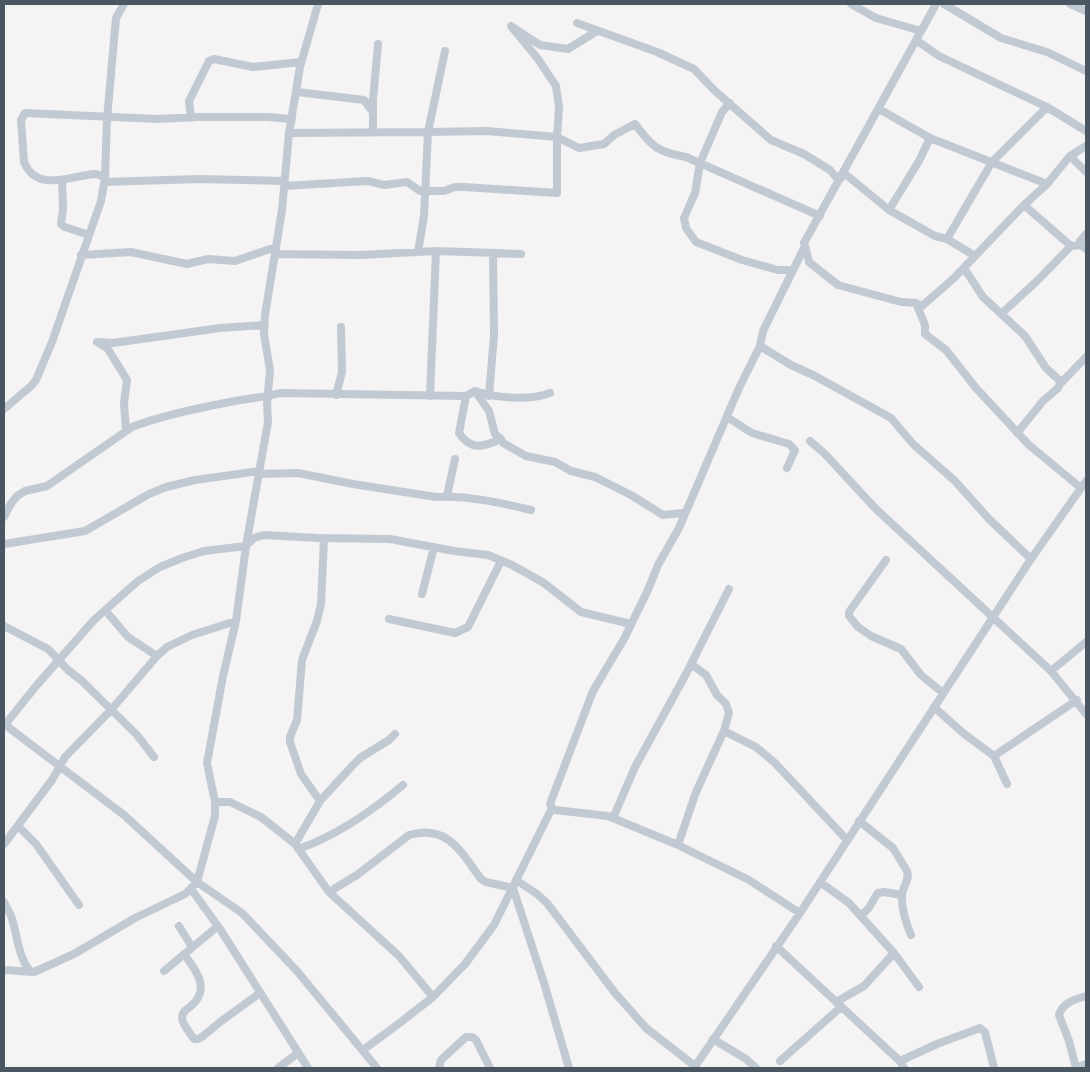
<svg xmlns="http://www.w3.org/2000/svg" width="1090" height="1072" viewBox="0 0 1090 1072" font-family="'Nunito Sans',sans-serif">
<rect width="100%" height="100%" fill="#f5f3f3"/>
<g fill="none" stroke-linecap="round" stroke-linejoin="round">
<path stroke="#c1cad2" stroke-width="8" d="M851,4L876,18L921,31
M944,4L1001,38L1047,52L1086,71
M1070,4L1086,11
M577,23L657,52L694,69L714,90L771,140L804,154L830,170L836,177L841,178
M597,31L568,49L540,45L511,26L538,59L556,86L559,107L557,137L579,148L604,144L614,135L635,124C653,148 658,152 686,157L820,216
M916,40L939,56L1047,107L1086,131
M297,92L364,100L373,112
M730,103L722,112L700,163L695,193L684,218L686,228L696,242L742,260L778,270H793
M879,109L930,138L1047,184
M191,118L189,101L209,61L214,59L253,67L301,62
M373,132V100L378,44
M289,133L428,132L445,51
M1070,156L1086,172
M844,173L889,210L935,236L947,239L975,256
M105,178C102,176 98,174 94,174C71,176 37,193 24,162L21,120L25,113L158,119L197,117H267L292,119
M62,180L63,209L61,224L65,227L89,235
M105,182L199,179L284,181
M284,186L368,181L384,185L407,182L420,191H444L455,187H464L557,193V137L487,131L428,132L424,216L418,252
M1024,205L1071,246L1081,245
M889,210L919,161L930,138
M1086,234L1080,241L1081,245L1086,249
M947,239L992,162L1047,107
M805,246L809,262L838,285L901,302L916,303L922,306L954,278L1024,205L1047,184L1070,156L1086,146
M275,254L360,255L436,251L521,254
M81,255L131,252L187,264L208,259L235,261L276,247
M964,268L983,297L1025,336L1046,368L1059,380L1060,384
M916,303L925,325V334L946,350L976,388L1029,445L1081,488
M1001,314L1037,281L1071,246
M760,346L791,365L815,376L891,418L913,444L955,481L989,519L1031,559
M475,391L489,411L495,434L501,439L503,443L526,456L555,462L571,471L595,477L631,495L663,515L684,513
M336,395L342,372L341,327
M430,396L436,251
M466,396L459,433C471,451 483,447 501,439
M489,396L494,335L493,253
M4,409L31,386L36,380L52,342L101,201L105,178L107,119L116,18L124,4
M727,417L752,433L789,444L795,450L787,468
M126,431L124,403L127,380L108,349L97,342L113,343L220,328L264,325
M1017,433L1043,401L1058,388L1060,384L1086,357
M810,441L825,454L875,508L1051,671L1086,714
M258,474L298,473L353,484L436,497C466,495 502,503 531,510
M447,496L455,459
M4,517L10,505L17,496L25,491L47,486L132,427C163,415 198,408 230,402C247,398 263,398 280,393L466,396L475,391C496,398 529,401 550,393
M4,544L85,531L149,494L166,487L195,480L259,471
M886,560L849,612V616L858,627L871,636L901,649L921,675L943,693
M422,594L434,547
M105,610L128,637L157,656
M389,619L455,633L468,627L501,561
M4,626L48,649L68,670L82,681L137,735L154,757
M1051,671L1086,642
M934,707L963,733L994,756L1007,784
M4,724L124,815L197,882L242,913L297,971L377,1068
M4,726L36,686L94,620L138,581L160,567L182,558L204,551L246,546L254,538L264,535L318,538L390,539L454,551L488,555L512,565L544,583L581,612L631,624
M724,731L756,747L775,763L847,840
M994,756L1077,700
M320,801L301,774L290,742V737L297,720L302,660L317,621L321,604L324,538
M215,802H230L261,817L295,844L329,892L399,956L433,997
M613,818L635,767L686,674L729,589
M859,821L893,848L907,871C910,880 903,886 902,895C901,908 906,923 911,935
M18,826L36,844L79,905
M4,844L52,780L65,757L111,710L157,656L167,647L192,635L236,621
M295,844L320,801L353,765L360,758L389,740L395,734
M678,845L696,792L724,731L729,713L726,704L717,695L706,675L691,664
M298,849C337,836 372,811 403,785
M516,880L537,894L547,903L615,993L646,1028L695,1066
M820,882L849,903L894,953L919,987
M191,889L220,929L308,1068
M329,892L357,875L409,835C448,824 461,852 481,879L486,882L513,888L544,983L569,1068
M4,902C6,907 9,911 11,916C18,935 17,955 30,971
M800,913L749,880L678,845L608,816L555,810L552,808L550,804L593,691L624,639L647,592L658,565L679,528L739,388L760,346L763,331L805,246L804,243L936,4
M859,914C869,914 872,900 878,893L884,892L902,895
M179,926L192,947
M776,946L889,1051L900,1061L904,1068
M184,954C196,970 211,989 191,1006C187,1009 182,1012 182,1018C182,1024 190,1033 194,1039H198L202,1037L220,1022L260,993
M4,970L34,972L74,954L135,918L185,894L197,882L215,816V802L207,763L223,676L236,621L246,546L268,422L267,404L270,370L264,334L265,315L282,210L289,133L300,67L318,4
M164,971L218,926
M836,1002L864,986L894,953
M713,1039L746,1059L756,1068
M363,1050L397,1025L433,997L465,964L494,925L552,808
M780,1061L841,1007
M900,1061L937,1044L980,1028L985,1032L994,1068
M278,1068L298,1053
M439,1068L441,1060L466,1037H472L476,1040L490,1068
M694,1068L800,913L1031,559L1086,481
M1076,1068L1069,1041L1059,1015C1063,1002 1074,1000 1086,996
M1076,1068L1086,1064"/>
</g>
<rect width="1090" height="1072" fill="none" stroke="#4a5661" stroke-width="10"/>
</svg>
